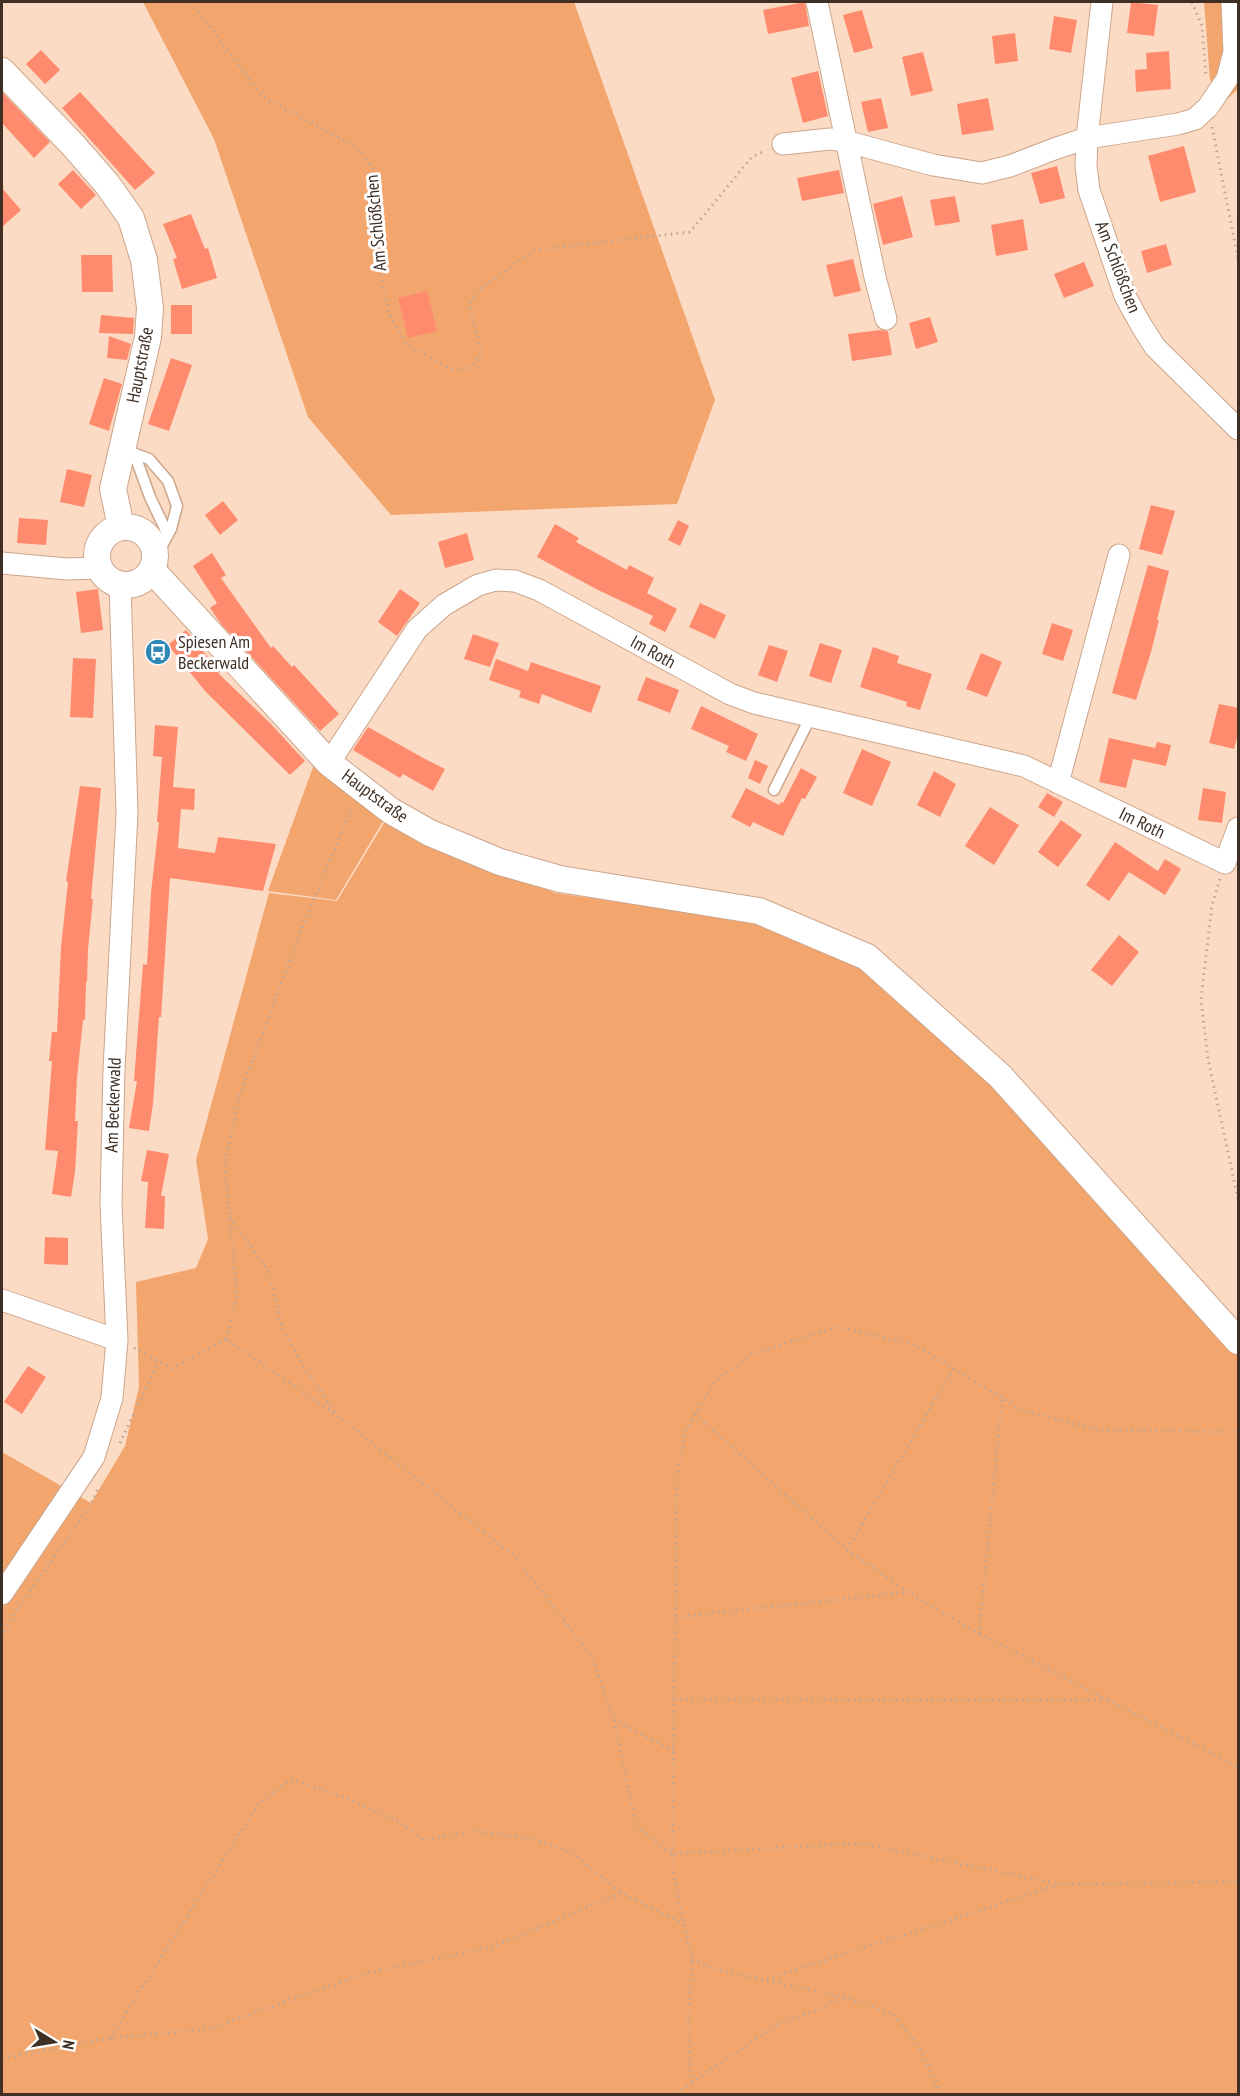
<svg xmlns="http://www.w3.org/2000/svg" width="1240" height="2096" viewBox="0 0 1240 2096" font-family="'PT Sans Narrow',sans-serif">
<rect width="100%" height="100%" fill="#fcdbc5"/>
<path fill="#f3a56e" d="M143,2H574L715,400L677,504L391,515L308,417L214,139Z
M1204,2H1238V89L1225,101L1210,80Z
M317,756L389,811L336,900L268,891Z
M390,813L429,839L555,893L759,922L866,961L985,1075L1238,1351V2094H2V1452L91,1503L125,1446L139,1387L136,1282L196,1268L208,1239L196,1160L269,893L337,901Z"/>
<path fill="#ff8b6e" d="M805,2L809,26L768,34L763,10Z
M1131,2L1158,5L1154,36L1127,33Z
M862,10L873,48L854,53L843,15Z
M1054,16L1077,20L1071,53L1049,49Z
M1015,33L1018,61L995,64L992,36Z
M41,50L60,70L45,84L26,64Z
M1169,51L1171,89L1136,92L1135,70L1147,69L1146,53Z
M923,52L933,91L911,96L902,57Z
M818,71L828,116L803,123L791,78Z
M2,92L50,142L34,158L2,123Z
M80,92L155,173L135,190L62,108Z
M881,98L888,128L868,132L861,102Z
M988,98L994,130L962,135L957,104Z
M1184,146L1196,192L1160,202L1148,156Z
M1057,166L1065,198L1040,204L1031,173Z
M73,170L96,195L81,209L58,184Z
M839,170L844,193L802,201L797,178Z
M2,188L21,210L2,227Z
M902,196L913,237L883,245L873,204Z
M955,196L960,222L935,226L930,200Z
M191,214L205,249L208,248L217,278L182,289L173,259L177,258L163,224Z
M1023,219L1028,250L996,256L991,225Z
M1166,244L1172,265L1147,273L1141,251Z
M81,255H112L113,292H82Z
M853,259L861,291L834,297L826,265Z
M1084,262L1094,286L1064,298L1054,274Z
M427,291L437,331L408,338L398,298Z
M171,305H192V334H171Z
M101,315L134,318L133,334L99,333Z
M930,317L938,342L916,349L909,323Z
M880,330L888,331L892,355L852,361L848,334Z
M109,336L131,344L127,360L107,358Z
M171,358L192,365L169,431L148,424Z
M104,378L122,384L109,431L89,424Z
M67,469L92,475L84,507L60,502Z
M223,501L238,520L220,535L205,515Z
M1151,505L1175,511L1162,555L1139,549Z
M19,518L48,520L46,545L17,543Z
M678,520L689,526L680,546L668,540Z
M555,524L579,538L576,542L627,570L629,565L654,578L647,593L677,609L665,632L649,624L653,616L596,589L537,557Z
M467,533L474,560L445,568L438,542Z
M212,553L226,575L221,578L271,648L273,646L292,667L294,665L339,714L320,731L221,624L210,608L217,603L193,566Z
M1148,565L1169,571L1157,620H1159L1151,652L1136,700L1112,693Z
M98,589L103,630L81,633L76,592Z
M400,589L420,603L397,636L378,622Z
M700,603L726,615L715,639L689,627Z
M1052,623L1073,630L1063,661L1042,654Z
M186,630L220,672L218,673L270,723L305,761L290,775L205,691L168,645Z
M473,634L499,643L490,667L464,659Z
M820,643L842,650L831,683L809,676Z
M769,645L788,651L777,682L758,675Z
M873,647L899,656L897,663L932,674L920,710L906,706L907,702L860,687Z
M981,653L1002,662L987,697L966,689Z
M73,658L96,659L93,718L70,717Z
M496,659L528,671L531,662L601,686L591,713L542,694L539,704L519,697L521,691L489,680Z
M646,677L679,690L670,713L637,700Z
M1219,704L1239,708V731L1234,749L1209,743Z
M701,706L758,734L746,761L726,752L729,746L691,729Z
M155,725L178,727L173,787L195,789L194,810L181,809L178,848L215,853L218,837L276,844L263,891L170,878L161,1017H159L153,1104L149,1131L129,1128L137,1081H134L143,964L147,965L151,893L159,822H157L162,757L153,756Z
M368,727L425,759L445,769L433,791L403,774L400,778L353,750Z
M1109,738L1155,748L1157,742L1171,745L1166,766L1133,759L1126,788L1099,782Z
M862,749L891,762L872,806L843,793Z
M755,760L768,766L760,784L748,778Z
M801,768L817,777L805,799L802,798L783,836L753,822L750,827L731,817L746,788L779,805L781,802L783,803Z
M934,771L956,784L940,817L917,805Z
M80,786L101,788L91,899H93L88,949L87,982H86L85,1020H83L77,1078L75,1121H78L75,1172L71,1197L52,1194L58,1151L45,1150L52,1061H49L52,1032H57L61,947L68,882L66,881Z
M1203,788L1226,792L1222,823L1198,820Z
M1047,793L1063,802L1054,817L1038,807Z
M990,807L1019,825L994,865L965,846Z
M1061,820L1082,835L1058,867L1038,852Z
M1115,842L1158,871L1165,859L1181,869L1165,895L1129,872L1109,901L1086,885Z
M1119,935L1139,952L1112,986L1091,970Z
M147,1150L169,1154L161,1196H165L164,1229L145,1228L148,1182L141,1181Z
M45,1237L68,1238V1265L44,1264Z
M28,1366L46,1377L22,1414L4,1402Z"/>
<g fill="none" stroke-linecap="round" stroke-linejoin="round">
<g stroke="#cca58a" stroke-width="13">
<path id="service" d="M122,449L149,459L168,481L177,506L171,529L156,557
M134,453L150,497L168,535
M774,790L811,716"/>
</g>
<g stroke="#cca58a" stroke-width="23">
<path id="minor" d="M817,2L875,277L886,319
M1102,2L1087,138L1086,166L1089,190L1125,296L1141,325L1155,347L1238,429
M783,144L830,139L845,141L933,165L982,173L1010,166L1054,149L1087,138L1178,124L1195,119L1208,107L1227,79L1234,52L1232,2
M2,563L67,569L99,568
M329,763L417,629L444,605L478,585L496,580L515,581L539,590L730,694L754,703L1024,766L1225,863L1238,828
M1058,783L1119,555
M2,1300L117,1340
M2,1594L94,1457L112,1398L117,1340L111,1204L114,1069L127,813L120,585"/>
</g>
<g stroke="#cca58a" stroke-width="28">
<path id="tertiary" d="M2,71L73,145L107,184L131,218L144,260L150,308L148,337L113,489L121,527
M97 556a29 29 0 1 1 58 0a29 29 0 1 1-58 0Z
M152,570L329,763L391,811L430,833L500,862L560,879L759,911L867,957L1000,1076L1238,1341"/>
</g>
<path stroke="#c2a693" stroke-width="3" stroke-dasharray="1.5 4.5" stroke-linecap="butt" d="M191,2L263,97L360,149L374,171L375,249L389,313L405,343L451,369L472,368L482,352L469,305L480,289L534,250L690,232L752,157L765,151
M1192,2L1202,26L1206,76
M1212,127L1238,258
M1220,879L1212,905L1201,999L1208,1059L1238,1199
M230,1217L268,1271L283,1330L305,1369L335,1412
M226,1339L237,1296L225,1165L239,1097L300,933L352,807
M134,1348L172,1368L226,1339L338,1416L515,1557L592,1657L614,1720L636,1826L672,1854L859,1843L1060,1884L1238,1882
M695,1414L847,1550L908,1592L979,1634L1238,1767
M120,1443L159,1361
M847,1550L954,1368
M676,1617L907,1592
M979,1634L1002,1398
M2,1637L16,1611L91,1504L99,1487
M674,1699L1108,1700
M614,1720L674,1751
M767,1979L1058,1885
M110,2038L259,1803L292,1779L344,1797L400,1822L423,1840L474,1831L529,1838L573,1853L621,1893
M2,2058L110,2038L208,2029L366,1973L492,1947L621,1893L684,1924
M691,2083L688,2023L692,1960
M677,2094L691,2083L784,2020L816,2011L842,1998
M937,2094V2085L919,2047L893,2014L844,1997L723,1971L692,1960L672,1868L677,1475L686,1429L716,1380L754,1353L838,1327L913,1344L1022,1410L1099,1430L1233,1432L1238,1431"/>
<use href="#service" stroke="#fff" stroke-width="10"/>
<use href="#minor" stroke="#fff" stroke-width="21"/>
<use href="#tertiary" stroke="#fff" stroke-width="26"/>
</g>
<defs>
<g id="bus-disc" transform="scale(1.35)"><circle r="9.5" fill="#2f88b6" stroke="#fff"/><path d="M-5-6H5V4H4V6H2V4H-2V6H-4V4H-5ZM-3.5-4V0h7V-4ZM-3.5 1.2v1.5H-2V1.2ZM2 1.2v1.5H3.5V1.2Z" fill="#fff"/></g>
</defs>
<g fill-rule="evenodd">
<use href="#bus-disc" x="158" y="652"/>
</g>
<g text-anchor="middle" stroke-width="6" stroke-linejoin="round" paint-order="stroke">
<g font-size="18" fill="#3f2f24" stroke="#fff">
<text transform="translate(376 223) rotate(-95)" y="6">Am Schlößchen</text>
<text transform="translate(1118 267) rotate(69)" y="6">Am Schlößchen</text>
<text transform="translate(140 365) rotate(-79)" y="6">Hauptstraße</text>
<text transform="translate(653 652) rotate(29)" y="6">Im Roth</text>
<text transform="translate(375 796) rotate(36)" y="6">Hauptstraße</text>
<text transform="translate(1142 823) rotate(26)" y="6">Im Roth</text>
<text transform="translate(113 1105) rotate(-88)" y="6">Am Beckerwald</text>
</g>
<g font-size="18" fill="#3f2f24" stroke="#fff" text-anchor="start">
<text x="178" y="648">Spiesen Am<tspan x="178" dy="21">Beckerwald</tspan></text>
</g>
</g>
<rect width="1240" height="2096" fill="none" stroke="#3f2f24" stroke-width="6"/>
<g transform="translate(54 2042) rotate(101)" stroke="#ffffff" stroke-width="4.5" paint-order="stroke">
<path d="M0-4.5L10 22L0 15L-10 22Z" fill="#3f2f24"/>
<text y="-9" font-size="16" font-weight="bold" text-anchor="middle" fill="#3f2f24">N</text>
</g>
</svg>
